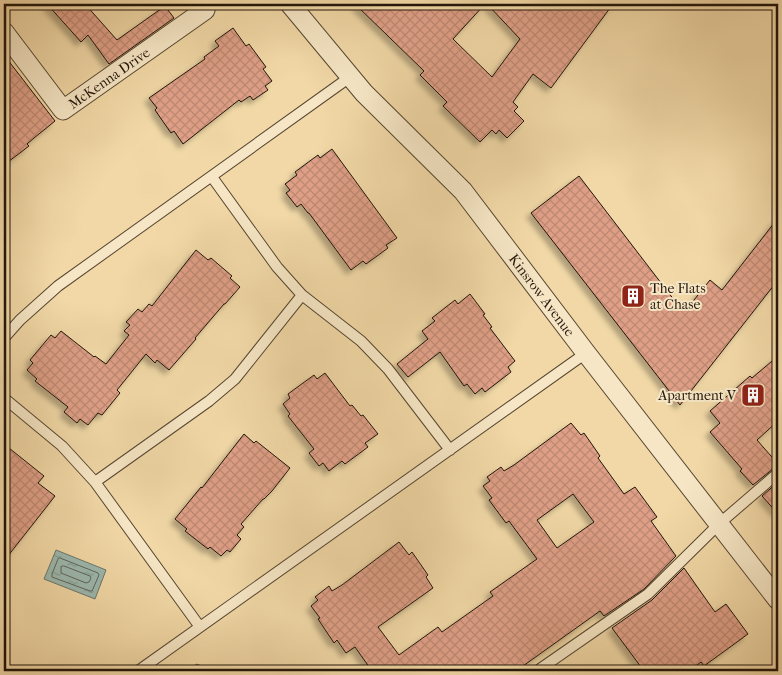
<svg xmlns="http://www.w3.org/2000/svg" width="782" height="675" viewBox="0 0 782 675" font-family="'IM FELL French Canon',serif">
<defs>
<pattern id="water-ripples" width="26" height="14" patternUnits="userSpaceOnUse" patternTransform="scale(1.25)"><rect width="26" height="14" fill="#9cb8ae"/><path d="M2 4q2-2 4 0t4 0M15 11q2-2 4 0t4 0" fill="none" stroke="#869d94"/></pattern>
<pattern id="building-cross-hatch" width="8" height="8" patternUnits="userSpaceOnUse" patternTransform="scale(1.25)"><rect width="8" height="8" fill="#de9f86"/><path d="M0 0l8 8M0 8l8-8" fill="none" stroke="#be8872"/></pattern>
<filter id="shadow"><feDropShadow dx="-4.5" dy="4.5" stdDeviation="2.5" flood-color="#0004"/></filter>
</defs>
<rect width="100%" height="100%" fill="#f1d8a6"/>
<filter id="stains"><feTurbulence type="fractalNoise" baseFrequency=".004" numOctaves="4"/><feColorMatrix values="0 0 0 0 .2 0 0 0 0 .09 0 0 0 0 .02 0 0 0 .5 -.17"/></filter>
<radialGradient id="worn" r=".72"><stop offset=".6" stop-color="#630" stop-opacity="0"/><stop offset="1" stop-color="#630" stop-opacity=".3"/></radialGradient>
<path fill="#bcbe85" stroke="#6f6a48" d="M196,664L218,671H193Z"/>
<path fill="url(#water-ripples)" stroke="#6b776c" d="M56,550L106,570L95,599L44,579Z"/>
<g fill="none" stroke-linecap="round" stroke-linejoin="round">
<path stroke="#5f665c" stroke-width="1" d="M60,558L98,573L99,575L92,591H90L52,577V574L58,559Z
M64,566L90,576L91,578L89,582L86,583L61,573V567Z"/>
</g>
<path fill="url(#building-cross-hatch)" stroke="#22150a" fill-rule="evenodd" filter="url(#shadow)" d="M47,4H85L117,40L165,6L174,18L109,64L88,35L81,42Z
M355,4H485L453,39L492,77L520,39L487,4H613L551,88L533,74L513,102L518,107L514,111L524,121L507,138L499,130L496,134L492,130L480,142L443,106L447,102L420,75L424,71Z
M233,28L246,46L249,44L266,67L263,69L272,81L265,86L268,90L253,100L250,96L241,102L239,100L183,144L174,131L171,133L155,110L157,108L149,98L205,59L204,57L219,46L215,41Z
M4,55L55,121L34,138L27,144L29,146L4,165Z
M332,149L397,238L386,245L388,248L366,264L363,261L351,270L309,213H308L301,204L297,207L286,193L290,190L285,184L297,175L295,172L318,155L320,158Z
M579,176L681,309L687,303L690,305L710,280L722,290L778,218V280L680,405L531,213Z
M196,250L208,260L211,258L232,276L230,278L240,287L225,304H224L195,338L196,339L169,370L157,360L155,363L146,354L117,390L120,393L102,415L98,413L88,425L80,419L77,423L64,412L68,407L35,381L37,379L27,370L33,363L30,360L51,335L55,338L61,331L94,357L95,356L106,364L129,335L124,331L130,325L126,322L138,309L142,312L149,304L152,306Z
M470,294L485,314L483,315L492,327L490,328L515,361L508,367L511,372L485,392L482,388L475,394L467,384L464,386L440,352L408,377L397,364L428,339L422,331L435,321L432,318L455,300L458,304Z
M778,356V421L757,440L778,464V466L774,468L753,485L740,471L742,469L710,432L720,423L710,411L750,376L752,378Z
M325,373L350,406L352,405L361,416L363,415L378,434L365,443L368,447L345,464L342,461L329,471L323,463L319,466L309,453L314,449L288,416L290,414L283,404L290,398L288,394L314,375L317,379Z
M571,423L581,435L584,433L600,456L598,458L624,494L635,487L657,517L651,521L676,556L644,589L604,616L600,611L516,671H372L355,647L346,653L337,640L334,643L318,619L320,618L311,606L318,600L315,597L329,586L332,591L342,585L399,542L409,555L412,552L428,575L426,577L433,588L378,627L399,655L438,627L442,632L493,596L490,592L537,559L509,521L506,523L489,500L492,498L483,486L490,481L487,477L501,467L504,471L514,465ZM573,494L594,522L557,548L537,520Z
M244,434L254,443L256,441L290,468L272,491L264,499H263L241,524L244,527L237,535L241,539L230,552L227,550L221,556L210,547L208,549L185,531L187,529L175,519L201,487L202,488Z
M4,444L44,476L38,483L55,496L4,561Z
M778,482V514L762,496Z
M684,568L715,612L726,604L748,634L704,666L701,662L689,671H644L612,628L652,600Z"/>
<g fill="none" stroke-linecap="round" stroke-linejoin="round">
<g stroke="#564631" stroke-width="12">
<path id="lane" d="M212,177L277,267L302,295L361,341L388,369L450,450
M4,338L20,320L58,286L350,77
M4,398L62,446L95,482L200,627
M95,482L209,401L235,379L302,295
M138,671L586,353
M537,671L648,594L720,523L778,473"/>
</g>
<g stroke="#564631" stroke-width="21">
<path id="street" d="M290,4L364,93L463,191L586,353L778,600
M4,32L63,110L205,10L202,4"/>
</g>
<use href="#lane" stroke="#f6e6c5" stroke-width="10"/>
<use href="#street" stroke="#f6e6c5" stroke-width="19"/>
</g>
<defs>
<g id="building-square" transform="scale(1.25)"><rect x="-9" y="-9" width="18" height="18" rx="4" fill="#8f2418" stroke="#f6e6c5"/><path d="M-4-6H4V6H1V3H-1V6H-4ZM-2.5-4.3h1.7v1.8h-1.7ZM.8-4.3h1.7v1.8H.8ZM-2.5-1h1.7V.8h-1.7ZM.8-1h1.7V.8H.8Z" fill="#fff"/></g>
</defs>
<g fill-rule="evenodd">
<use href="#building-square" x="633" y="296"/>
<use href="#building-square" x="753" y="395"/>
</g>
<g text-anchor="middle" stroke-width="4" stroke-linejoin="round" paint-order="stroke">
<g font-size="14" fill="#22150a" stroke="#f6e6c5">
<text transform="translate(109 78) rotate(-35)" y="5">McKenna Drive</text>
<text transform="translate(542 295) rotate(53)" y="5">Kinsrow Avenue</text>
</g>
<g font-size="14" fill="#22150a" stroke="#f6e6c5" text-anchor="start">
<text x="650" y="293">The Flats<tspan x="650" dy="16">at Chase</tspan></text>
<text x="736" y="400" text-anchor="end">Apartment V</text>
</g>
</g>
<rect width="782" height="675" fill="none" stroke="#f1d8a6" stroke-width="20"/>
<rect x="5" y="5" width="772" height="665" fill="none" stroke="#22150a" stroke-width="2.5"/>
<rect x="10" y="10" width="762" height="655" fill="none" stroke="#22150a"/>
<rect width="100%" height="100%" filter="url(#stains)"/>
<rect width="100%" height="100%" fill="url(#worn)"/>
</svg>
